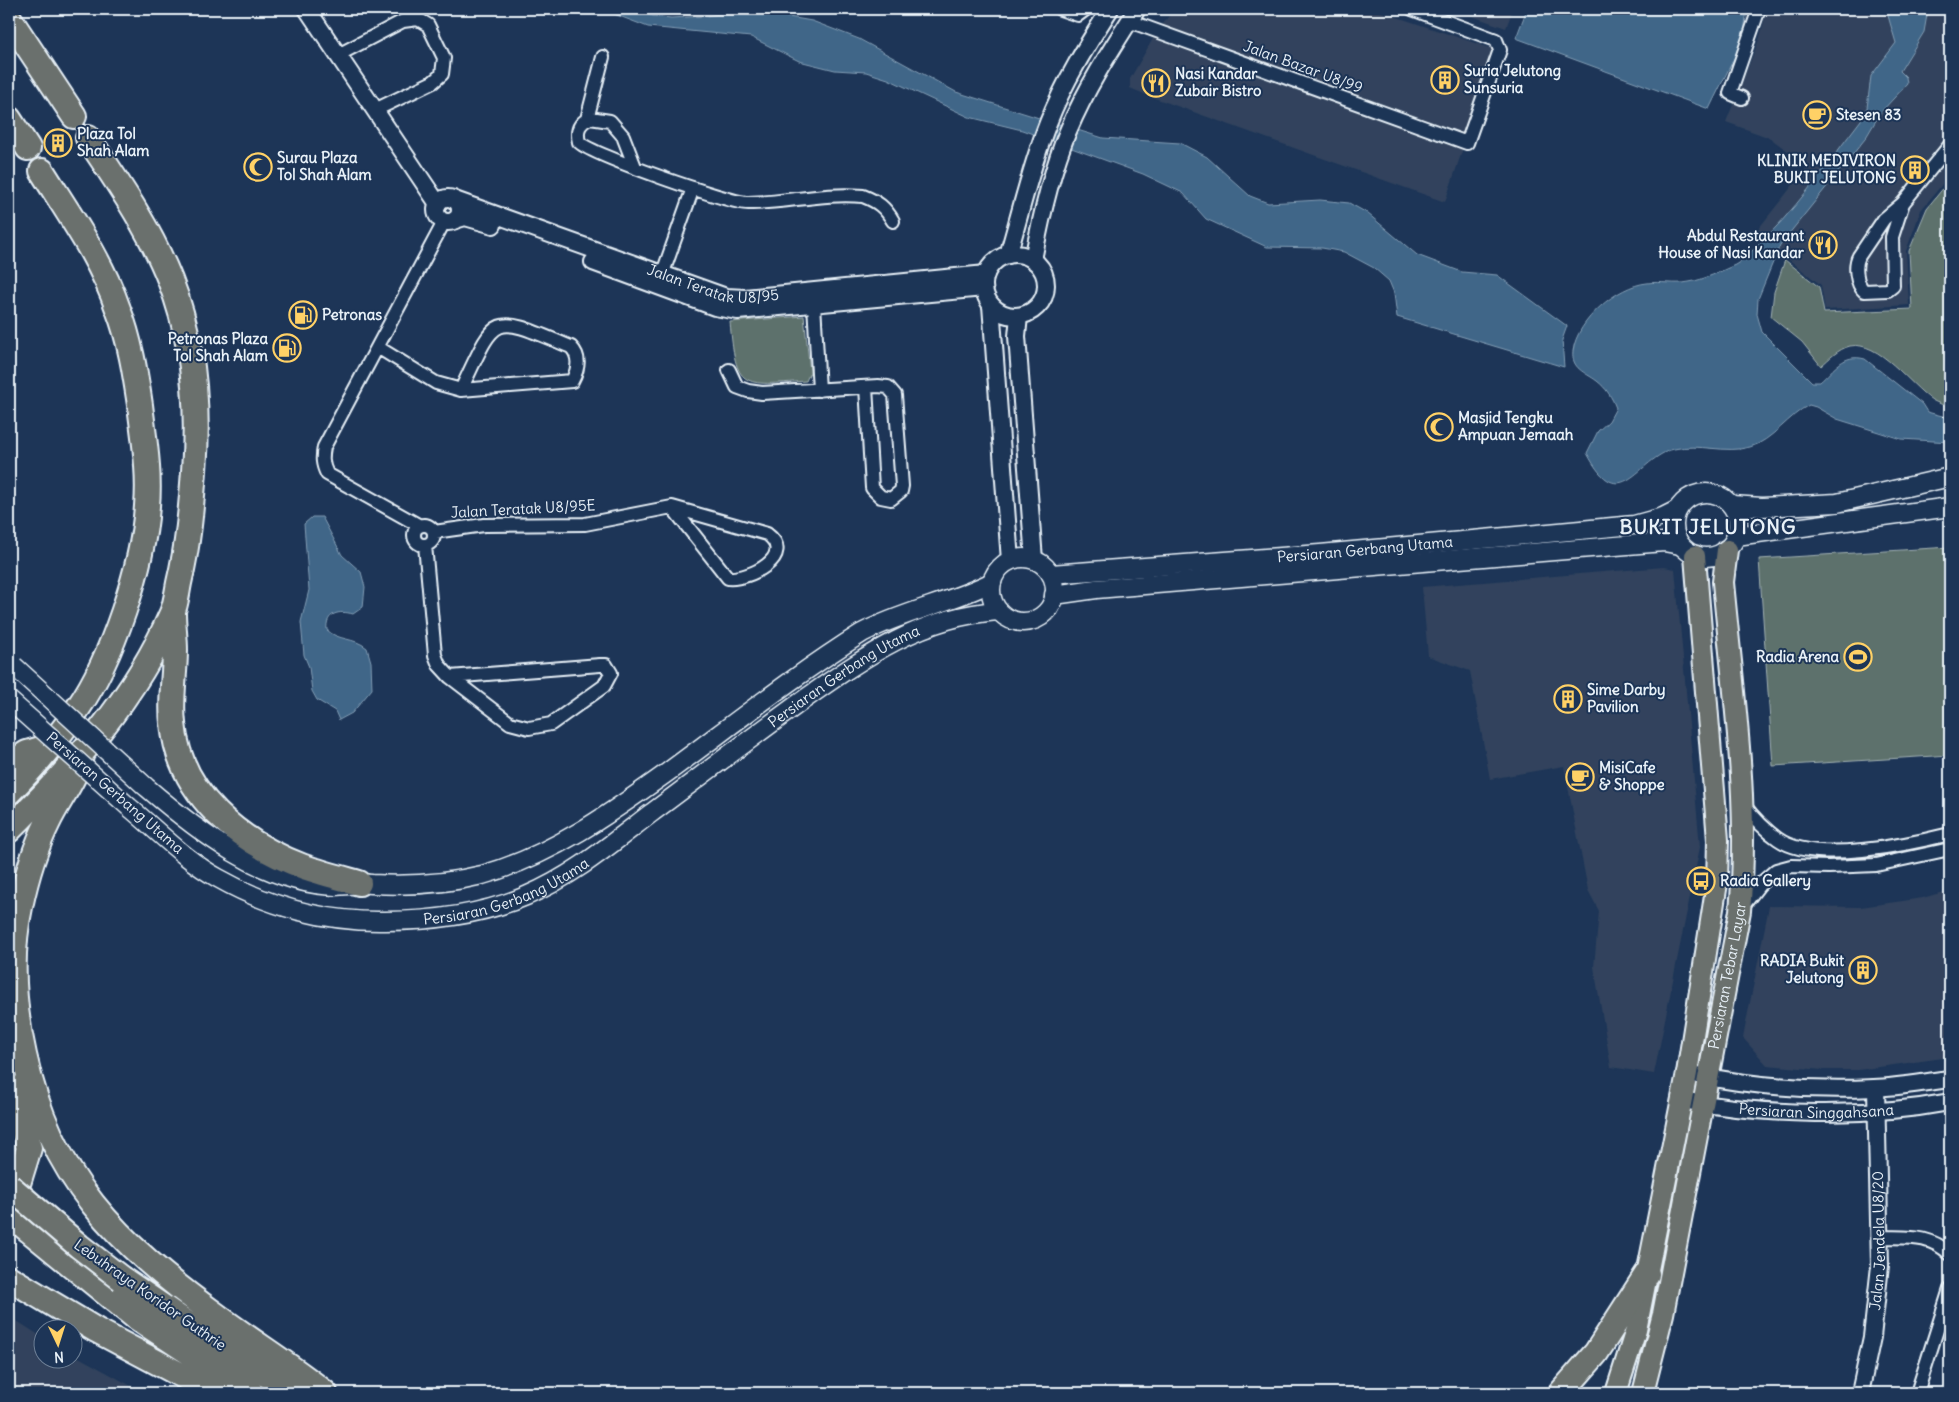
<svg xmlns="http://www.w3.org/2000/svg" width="1959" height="1402" viewBox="0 0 1959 1402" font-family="Delius,sans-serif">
<rect width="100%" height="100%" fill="#1d3557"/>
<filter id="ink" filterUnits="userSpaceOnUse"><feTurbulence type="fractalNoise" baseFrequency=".02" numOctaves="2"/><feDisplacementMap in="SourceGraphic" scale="10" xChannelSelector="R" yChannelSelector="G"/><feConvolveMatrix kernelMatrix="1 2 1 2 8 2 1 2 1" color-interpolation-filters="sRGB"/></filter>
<g filter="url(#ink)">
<path fill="#31435d" d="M1174,9H1373L1496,50L1445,202L1149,96L1130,88V79L1155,35Z
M1452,9H1513L1506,28Z
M1767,9H1950V175L1921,210L1906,251L1909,305L1825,310L1821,285L1755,233L1808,166L1770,138L1726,122L1760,37Z
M1664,567L1675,569L1700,847L1654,1074L1611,1067L1594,967L1599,911L1588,890L1564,766L1490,779L1470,671L1428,656L1422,587Z
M1950,890V1057L1858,1070H1823L1767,1065L1743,1038L1769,906L1861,907L1923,898Z
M9,1316L42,1337V1360H72L73,1354L144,1393H9Z"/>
<path fill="#5d716c" stroke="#a2b1b2" d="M1950,180V407C1944,405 1937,403 1932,400C1910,385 1879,340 1850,346C1838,349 1829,359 1821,366L1802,342L1771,317L1774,292L1785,260L1819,287L1824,313L1912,309L1909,251L1927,208Z
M804,316L810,372L806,381C741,386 736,389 730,322Z
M1950,547V755L1773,766L1759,559Z"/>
<path fill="#406688" stroke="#839eb5" d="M601,9H632L653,16L671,18L706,16L748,10L812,21L859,39L956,92L1103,138L1180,143L1207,157L1250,196L1268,203L1320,200L1349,203L1367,213L1417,255L1462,272L1497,275L1567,326L1562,340L1564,367L1397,317L1394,293L1389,281L1374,268L1344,252L1322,248L1267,247L1206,219L1183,193L1143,174L1022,130L969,117L888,79L866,72L835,70L799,61L751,37L648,27Z
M1527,9H1747L1743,40L1709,109L1516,38Z
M1886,9H1928L1924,32L1900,71L1906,77L1907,84L1881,112L1865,139L1780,245L1758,299L1757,314L1762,332L1812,382H1820C1835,369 1843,353 1865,359L1922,404L1927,412L1950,418V442L1901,439L1837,419L1816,407L1809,405C1789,415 1772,441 1750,447C1725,454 1699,443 1674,449C1637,458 1621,518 1587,453L1598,431L1609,421L1616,408C1612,397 1606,388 1597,381C1585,372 1571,369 1573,351C1577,320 1617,286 1647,283C1661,281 1675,285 1689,282C1704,280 1721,271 1735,265C1741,262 1747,255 1752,251C1794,213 1827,164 1861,120L1867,108L1871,76L1896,43Z
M312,517H322L342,555L361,572L365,587L363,607L353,614C339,610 325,613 327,630C338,641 354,637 367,648L371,662L372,689L352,713L339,720L335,711L317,700L312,691L309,667L304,655L301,622L309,590L304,524Z"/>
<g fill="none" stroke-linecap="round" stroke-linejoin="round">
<g stroke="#e8f1f8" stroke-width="16">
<path id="minor" d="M1060,9L1078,15L1086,9
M1129,21L1467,143L1500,50L1496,40L1412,9
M338,55L403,21L418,19L428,25L444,58L442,74L433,82L375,110
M1742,98L1730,93L1759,9
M587,119L603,57
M635,167L623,136L610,121L590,118C579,123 576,130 579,142C589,154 729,203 748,203C786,203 825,192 863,196C878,202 885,207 893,221
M1903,203L1892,237L1893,286L1888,290L1864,291C1856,284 1854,265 1859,256L1884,219L1903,203L1950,145
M660,281L693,188
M814,304L819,390
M379,348L436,383L461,390L572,381C578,370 581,357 571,347C491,314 498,311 461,390
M729,370L737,387L748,391L762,393L878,386L888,387L895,395L902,486L901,491L891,499L881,497L872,488L866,387
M414 535a10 10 0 1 1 20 0a10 10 0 1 1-20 0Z
M420,526L327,474C322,464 322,458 324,447L444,222
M434,532L484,525L585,524L672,507L767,534C797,556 749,580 728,578L672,507
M425,545L435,655L439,665L450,677L510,723L529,728L551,724L604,686L611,673L606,665H600L450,677
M1743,804C1753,817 1765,830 1778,839C1814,865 1910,844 1950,834
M1742,907L1759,885L1776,870L1791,866L1829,867L1876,865L1950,849
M1880,1237C1908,1238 1929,1234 1950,1254
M1917,1393L1950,1289"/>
</g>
<g stroke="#e8f1f8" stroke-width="20">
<g id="tertiary">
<path d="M307,9L438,204"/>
<circle cx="448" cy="210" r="12"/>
<path id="s1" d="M452,199L726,297L745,298L986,274"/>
<path d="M455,220L465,217L493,225"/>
<circle cx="1015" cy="285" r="31"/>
<path d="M1008,255C1021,211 1031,166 1048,123C1064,82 1087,45 1110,9"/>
<path d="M1033,260C1041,217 1051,172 1068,131C1086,88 1112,48 1137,9"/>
<path d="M593,262L715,307L738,311L984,288"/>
<path d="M991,305L1010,561"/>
<path d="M1019,316L1017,336L1034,560"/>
<path d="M1687,1073C1748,1086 1812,1091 1874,1088C1899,1087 1925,1082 1950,1079"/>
<path id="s2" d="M1682,1100C1766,1116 1866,1118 1950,1102"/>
<path id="s3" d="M1860,1393L1872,1337L1880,1266L1876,1088"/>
</g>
</g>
<g stroke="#e8f1f8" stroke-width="21">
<g id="secondary">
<circle cx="1706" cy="525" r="32"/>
<path d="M1732,505L1762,507L1837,503L1950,477"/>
<path d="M1736,536L1950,507"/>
<circle cx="1023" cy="590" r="32"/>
<path id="s4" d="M1051,574L1320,554L1634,525L1663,517L1677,510"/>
<path d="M1054,595L1096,589L1664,542L1680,545"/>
<path d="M145,786C196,830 264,884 335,886C347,886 359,883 372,884C409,886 446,884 482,875C551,856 611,813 668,772C732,725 795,675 862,633C904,611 950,603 992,582"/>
<path id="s5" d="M129,807C158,831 185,860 218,878C269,907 327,922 385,921C433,921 481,915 526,896C572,877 611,844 650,814C701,776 751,738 802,701C863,658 921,616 998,611"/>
</g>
</g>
<g stroke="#e8f1f8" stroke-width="24">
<g id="primary">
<path d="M1616,1393L1636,1330L1687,1073L1717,883L1718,840L1695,556"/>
<path id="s6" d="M1643,1393L1663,1314L1740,911C1750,802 1733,691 1723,582L1727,550"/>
</g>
</g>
<g stroke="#e8f1f8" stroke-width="28">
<path id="motorway" d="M9,18L74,116
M9,119L28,148
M173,612C173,625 175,638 175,650C175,675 170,699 173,723C179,795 240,843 304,867C322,873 341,878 359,883
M81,756C75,780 59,799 48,822C35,848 26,878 20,907C9,957 13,1006 24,1055C50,1177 118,1244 216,1315C252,1342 290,1365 325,1393
M9,765L27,753L51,746
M9,792C35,766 58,739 78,708C112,659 143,566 147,506C150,472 144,438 140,405C135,372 130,340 118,309C101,259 70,216 42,171
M9,830C74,766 135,698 172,613C176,604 177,593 179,583C188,545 191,510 194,471C199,407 194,341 170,280C150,229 118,183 88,138
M9,1086L29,1148L17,1187L9,1201
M9,1214L134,1316L251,1393
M9,1278L96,1330L215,1393
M122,1279L236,1357L298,1393
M1561,1393L1596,1353L1647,1274"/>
</g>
<use href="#minor" stroke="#1d3557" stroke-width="12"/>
<use href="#tertiary" stroke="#1d3557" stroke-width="16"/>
<use href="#secondary" stroke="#1d3557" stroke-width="18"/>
<use href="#primary" stroke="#6a706d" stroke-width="20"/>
<use href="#motorway" stroke="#6a706d" stroke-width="24"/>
<g stroke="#e8f1f8" stroke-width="21" stroke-linecap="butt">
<path id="secondary-bridge" d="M14,666L145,786
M9,700L129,807"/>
</g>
<g stroke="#e8f1f8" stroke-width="28" stroke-linecap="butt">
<path id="motorway-bridge" d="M9,1186L79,1246L122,1279"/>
</g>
<use href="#secondary-bridge" stroke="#1d3557" stroke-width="18"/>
<use href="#motorway-bridge" stroke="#6a706d" stroke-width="24"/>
</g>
</g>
<defs>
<g id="building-ring" transform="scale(1.4375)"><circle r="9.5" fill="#1d3557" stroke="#ffd166" stroke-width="1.5"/><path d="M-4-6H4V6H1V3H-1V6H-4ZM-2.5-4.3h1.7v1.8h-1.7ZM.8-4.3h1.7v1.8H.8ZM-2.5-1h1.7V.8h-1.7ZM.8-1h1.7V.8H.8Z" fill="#ffd166"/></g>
<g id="restaurant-ring" transform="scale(1.4375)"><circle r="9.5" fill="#1d3557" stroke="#ffd166" stroke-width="1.5"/><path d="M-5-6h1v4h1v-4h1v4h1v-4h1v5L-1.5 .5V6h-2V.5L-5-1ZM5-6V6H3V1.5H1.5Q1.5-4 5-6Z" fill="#ffd166"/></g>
<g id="cafe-ring" transform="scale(1.4375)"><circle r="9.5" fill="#1d3557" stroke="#ffd166" stroke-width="1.5"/><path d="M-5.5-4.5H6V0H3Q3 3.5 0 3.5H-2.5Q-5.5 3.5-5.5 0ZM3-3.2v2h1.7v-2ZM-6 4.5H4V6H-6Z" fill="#ffd166"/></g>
<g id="mosque-ring" transform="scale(1.4375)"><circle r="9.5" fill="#1d3557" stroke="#ffd166" stroke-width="1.5"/><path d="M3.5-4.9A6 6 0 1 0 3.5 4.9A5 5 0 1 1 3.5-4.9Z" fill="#ffd166"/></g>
<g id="fuel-ring" transform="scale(1.4375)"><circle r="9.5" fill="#1d3557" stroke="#ffd166" stroke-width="1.5"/><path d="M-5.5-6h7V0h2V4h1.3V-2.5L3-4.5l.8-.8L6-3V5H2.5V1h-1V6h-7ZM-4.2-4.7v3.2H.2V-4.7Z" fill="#ffd166"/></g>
<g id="stadium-ring" transform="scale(1.4375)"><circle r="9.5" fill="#1d3557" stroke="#ffd166" stroke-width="1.5"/><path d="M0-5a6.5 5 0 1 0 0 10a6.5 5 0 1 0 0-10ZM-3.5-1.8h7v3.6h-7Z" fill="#ffd166"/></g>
<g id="bus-ring" transform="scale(1.4375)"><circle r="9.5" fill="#1d3557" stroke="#ffd166" stroke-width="1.5"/><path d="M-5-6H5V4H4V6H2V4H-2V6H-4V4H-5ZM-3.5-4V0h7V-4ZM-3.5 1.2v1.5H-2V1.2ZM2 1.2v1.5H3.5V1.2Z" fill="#ffd166"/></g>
</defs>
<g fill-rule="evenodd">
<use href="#building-ring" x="1445" y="80"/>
<use href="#restaurant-ring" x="1156" y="83"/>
<use href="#cafe-ring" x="1817" y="115"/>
<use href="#building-ring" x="58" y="143"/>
<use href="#mosque-ring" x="258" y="167"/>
<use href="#building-ring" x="1915" y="170"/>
<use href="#restaurant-ring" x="1823" y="245"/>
<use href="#fuel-ring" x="303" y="315"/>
<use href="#fuel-ring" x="287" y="348"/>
<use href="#mosque-ring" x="1439" y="427"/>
<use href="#stadium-ring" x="1858" y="657"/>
<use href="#building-ring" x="1568" y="699"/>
<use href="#cafe-ring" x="1580" y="777"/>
<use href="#bus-ring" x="1701" y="881"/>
<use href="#building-ring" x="1863" y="970"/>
</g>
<g text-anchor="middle" stroke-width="4" stroke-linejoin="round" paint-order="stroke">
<g font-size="15" fill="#e8f1f8" stroke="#1d3557">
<text transform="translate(1303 67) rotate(20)" y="5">Jalan Bazar U8/99</text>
<text dy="5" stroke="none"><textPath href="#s1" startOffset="276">Jalan Teratak U8/95</textPath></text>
<text transform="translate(523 509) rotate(-3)" y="5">Jalan Teratak U8/95E</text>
<text dy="5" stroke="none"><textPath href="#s4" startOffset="315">Persiaran Gerbang Utama</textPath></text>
<text dy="5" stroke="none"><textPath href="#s5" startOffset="820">Persiaran Gerbang Utama</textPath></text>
<text transform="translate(115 793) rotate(41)" y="5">Persiaran Gerbang Utama</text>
<text dy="5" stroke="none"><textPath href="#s5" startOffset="415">Persiaran Gerbang Utama</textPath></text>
<text dy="5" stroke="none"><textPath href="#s6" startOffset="426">Persiaran Tebar Layar</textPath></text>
<text dy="5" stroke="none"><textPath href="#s2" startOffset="135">Persiaran Singgahsana</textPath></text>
<text dy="5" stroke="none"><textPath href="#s3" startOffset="154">Jalan Jendela U8/20</textPath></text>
<text transform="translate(150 1295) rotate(35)" y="5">Lebuhraya Koridor Guthrie</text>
</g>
<g font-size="15" font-weight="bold" fill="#e8f1f8" stroke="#1d3557" text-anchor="start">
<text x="1464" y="76">Suria Jelutong<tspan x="1464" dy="17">Sunsuria</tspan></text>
<text x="1175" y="79">Nasi Kandar<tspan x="1175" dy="17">Zubair Bistro</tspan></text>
<text x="1836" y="120">Stesen 83</text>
<text x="77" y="139">Plaza Tol<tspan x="77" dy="17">Shah Alam</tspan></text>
<text x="277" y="163">Surau Plaza<tspan x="277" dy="17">Tol Shah Alam</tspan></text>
<text x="1896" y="166" text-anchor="end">KLINIK MEDIVIRON<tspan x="1896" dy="17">BUKIT JELUTONG</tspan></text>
<text x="1804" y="241" text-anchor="end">Abdul Restaurant<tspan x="1804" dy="17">House of Nasi Kandar</tspan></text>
<text x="322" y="320">Petronas</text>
<text x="268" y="344" text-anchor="end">Petronas Plaza<tspan x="268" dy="17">Tol Shah Alam</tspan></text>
<text x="1458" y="423">Masjid Tengku<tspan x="1458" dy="17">Ampuan Jemaah</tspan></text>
<text x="1839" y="662" text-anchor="end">Radia Arena</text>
<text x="1587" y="695">Sime Darby<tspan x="1587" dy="17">Pavilion</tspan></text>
<text x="1599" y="773">MisiCafe<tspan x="1599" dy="17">&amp; Shoppe</tspan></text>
<text x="1720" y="886">Radia Gallery</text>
<text x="1844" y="966" text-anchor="end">RADIA Bukit<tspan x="1844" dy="17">Jelutong</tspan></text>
</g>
<g font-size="20" font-weight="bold" letter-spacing="1" fill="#e8f1f8" stroke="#1d3557">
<text x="1708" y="534">BUKIT JELUTONG</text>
</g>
</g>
<rect width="1959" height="1402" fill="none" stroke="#1d3557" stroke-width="30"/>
<rect x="15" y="15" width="1929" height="1372" fill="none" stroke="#e8f1f8" stroke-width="2" filter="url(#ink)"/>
<g transform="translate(58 1344) rotate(176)"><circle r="24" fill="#1d3557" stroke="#6e8097"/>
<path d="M0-4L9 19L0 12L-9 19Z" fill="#ffd166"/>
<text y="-8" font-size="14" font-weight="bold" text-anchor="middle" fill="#e8f1f8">N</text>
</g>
</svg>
